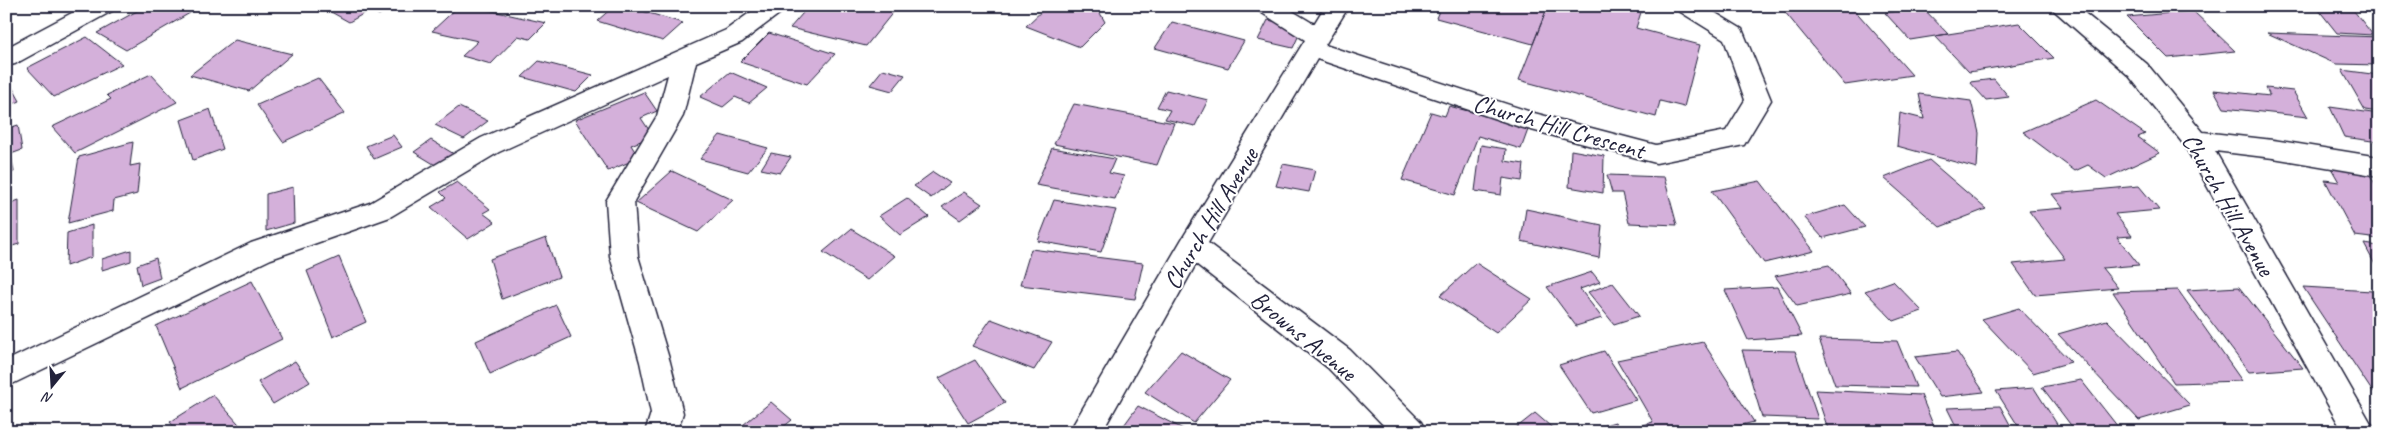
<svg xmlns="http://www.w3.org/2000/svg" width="2385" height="438" viewBox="0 0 2385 438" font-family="Caveat,sans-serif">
<rect width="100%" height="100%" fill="#fff"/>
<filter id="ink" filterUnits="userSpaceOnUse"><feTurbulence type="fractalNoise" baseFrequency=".02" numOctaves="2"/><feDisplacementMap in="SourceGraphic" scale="10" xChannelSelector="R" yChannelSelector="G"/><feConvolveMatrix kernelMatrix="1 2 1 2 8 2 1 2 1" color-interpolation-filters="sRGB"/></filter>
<g filter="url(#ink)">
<path fill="#d4b0da" stroke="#22223b" d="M146,6H202L126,50L97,33Z
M314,6H393L379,15L370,10L349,22L324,8L321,10Z
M459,6H470L546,23L530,39L518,36L491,64L462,56L478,41L432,31Z
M614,6H625L683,23L663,41L597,21Z
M809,6H877L894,11L866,46L790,28Z
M1047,6H1096L1105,22L1080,47L1026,26Z
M1441,6H1548L1533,44L1436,18Z
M1548,6H1643L1636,28L1700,45L1684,107L1660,101L1656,117L1519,80Z
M1812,6H1851L1912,75L1845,85L1784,11Z
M2239,6H2301L2244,11Z
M1922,7L1948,34L1910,40L1885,13Z
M2318,9L2354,11L2373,35L2337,33Z
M2193,11L2235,51L2168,58L2127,17Z
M1268,20L1302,28L1293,48L1258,40Z
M1172,22L1244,41L1228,68L1155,48Z
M2019,23L2054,58L1969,72L1935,36Z
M769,33L835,54L807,84L740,62Z
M2267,33L2379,37V65L2336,64Z
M87,37L122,64L54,97L27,68Z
M235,40L292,54L249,91L190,75Z
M539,61L593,75L576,92L522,77Z
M883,69L905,75L892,91L870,85Z
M2342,70L2379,75V112L2365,110Z
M730,72L767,88L749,103L735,97L723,107L700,97Z
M151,74L177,102L75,153L52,127L111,99L107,95Z
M6,76L20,101L6,107Z
M318,78L345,113L283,142L257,105Z
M1994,79L2009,97L1986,100L1970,82Z
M2266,88L2293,91L2308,117L2224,108L2214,90L2270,96Z
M1166,90L1208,100L1195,126L1165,119L1170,110L1157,107Z
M644,92L657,111L641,118L653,136L631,145L639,158L608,171L575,120Z
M1919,94L1971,101L1979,133L1977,168L1897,146L1900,113L1924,119Z
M2096,100L2145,134L2138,137L2160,153L2106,178L2088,165L2075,171L2023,132Z
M1074,104L1174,123L1157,165L1054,144Z
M1449,106L1529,127L1521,149L1478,136L1455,195L1402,180L1431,112L1445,116Z
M459,107L488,121L464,139L435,125Z
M2330,107L2379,114V142L2344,137Z
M210,109L223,149L193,160L181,120Z
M18,125L22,150L11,154L14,172L6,174V129Z
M393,135L402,147L374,159L366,146Z
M720,135L768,148L748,172L700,159Z
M431,140L454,154L437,166L414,152Z
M133,142L130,166L140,164L137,194L114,200L113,211L68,223L79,157Z
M1481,145L1506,149L1505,161L1524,164L1522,181L1503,178L1501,195L1475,191Z
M1052,148L1115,159L1109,173L1124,176L1115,199L1036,185Z
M1571,150L1604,156L1603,193L1569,187Z
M771,153L791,157L780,173L761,169Z
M1929,160L1986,209L1940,227L1884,178Z
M1283,164L1315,170L1309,192L1276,186Z
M2331,168L2368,172L2379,190V239L2355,236L2325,180L2339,182Z
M672,171L733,200L698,232L636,203Z
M933,172L950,183L931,198L914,186Z
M1607,175L1664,177L1677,225L1629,223L1622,193H1612Z
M1760,181L1814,251L1764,263L1712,191Z
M457,182L490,209L483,213L495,222L468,239L431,207L446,198L440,192Z
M2139,186L2159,210L2115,214L2132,236L2117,237L2139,265L2102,268L2118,288L2035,295L2013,264L2065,259L2029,211L2063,208L2052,194Z
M293,187L294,223L266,231V194Z
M964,192L982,204L960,220L942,207Z
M907,198L929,217L900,235L879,216Z
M19,200V244L6,248V205Z
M1054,200L1116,210L1101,252L1038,241Z
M1845,205L1865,227L1823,238L1804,217Z
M1526,209L1602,225L1599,258L1521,241Z
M92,225V257L66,266L67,233Z
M851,229L895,256L867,280L823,252Z
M546,238L559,277L502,299L490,259Z
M2364,244L2379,246V272Z
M1031,249L1143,263L1135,299L1020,285Z
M131,250V261L102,270V259Z
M339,257L366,322L333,337L307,271Z
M156,258L160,278L141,285L137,265Z
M1476,263L1532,299L1496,333L1440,296Z
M1829,265L1851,294L1797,306L1775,276Z
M1592,272L1600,282L1580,289L1602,318L1576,326L1547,287Z
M252,281L282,339L182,388L156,326Z
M1893,281L1922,311L1894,321L1865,291Z
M1613,283L1639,316L1614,324L1588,292Z
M1777,287L1802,336L1748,340L1725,290Z
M2239,287L2303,368L2249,372L2187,290Z
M2303,287L2372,291L2379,300V391H2372Z
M2178,290L2242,381L2174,383L2113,292Z
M556,305L571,337L490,374L476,341Z
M2019,308L2071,362L2033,373L1982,319Z
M991,319L1052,342L1034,370L972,346Z
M2107,320L2190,405L2139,420L2058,334Z
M1819,339L1897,341L1916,387L1835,385Z
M1703,342L1754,422L1714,432H1646L1642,425L1653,422L1617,360Z
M1742,350L1795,351L1818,419L1762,417Z
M1181,351L1230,380L1194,423L1145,392Z
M1604,351L1636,400L1591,413L1559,365Z
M1957,352L1984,392L1940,397L1915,357Z
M975,360L1005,403L968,423L939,378Z
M295,361L310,382L273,404L258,382Z
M2081,380L2122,432H2076L2042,387Z
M2034,388L2062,432H2022L1996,391Z
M1815,390L1921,395L1936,432H1829Z
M213,395L246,432H178L170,422Z
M771,402L792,420L777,432H750L743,425Z
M1138,406L1189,432H1119Z
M2000,406L2014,432H1959L1947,408Z
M1535,413L1557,432H1511Z
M1615,422L1621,432H1581Z"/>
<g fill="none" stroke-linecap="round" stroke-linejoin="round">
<g stroke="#22223b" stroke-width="3">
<path id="minor" d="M85,6H116L112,11L15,64L6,66V48Z
M759,6H787L783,11L742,42L696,62L683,116L634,201L638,256L670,362L683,413L677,432H645L651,413L640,362L610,256L606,201L657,116L668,75L499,152L390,217L271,259L6,387V361L251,243L370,203L481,138L726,30Z
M1255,6H1284L1314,24L1325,6H1349L1325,45L1534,113L1656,145L1726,131L1745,100L1724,39L1679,11L1675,6H1704L1742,29L1771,100L1744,145L1656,163L1520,127L1317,59L1208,243L1350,350L1421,422L1426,432H1390L1328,368L1196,264L1102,432H1069L1182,239L1305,40L1259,11Z
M2049,6H2076L2147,64L2203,132L2273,140L2379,157V176L2273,158L2215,151L2376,432H2343L2185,146L2129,76Z"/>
</g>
<use href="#minor" fill="#fff" fill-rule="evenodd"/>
</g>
</g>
<g text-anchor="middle" stroke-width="4" stroke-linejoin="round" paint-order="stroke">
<g font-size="25" fill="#22223b" stroke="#fff">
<text transform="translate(1559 126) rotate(16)" y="9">Church Hill Crescent</text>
<text transform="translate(2229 204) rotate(60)" y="9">Church Hill Avenue</text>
<text transform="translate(1210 218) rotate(-59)" y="9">Church Hill Avenue</text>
<text transform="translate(1304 335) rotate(39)" y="9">Browns Avenue</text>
</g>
</g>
<rect width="2385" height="438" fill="none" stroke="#fff" stroke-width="25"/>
<rect x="12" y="12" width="2360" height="413" fill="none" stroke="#22223b" stroke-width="2" filter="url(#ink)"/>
<g transform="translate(52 386) rotate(198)" stroke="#ffffff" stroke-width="4" paint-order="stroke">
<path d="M0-4L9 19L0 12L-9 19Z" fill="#22223b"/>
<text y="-8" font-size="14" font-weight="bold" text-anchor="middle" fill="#22223b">N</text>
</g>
</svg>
